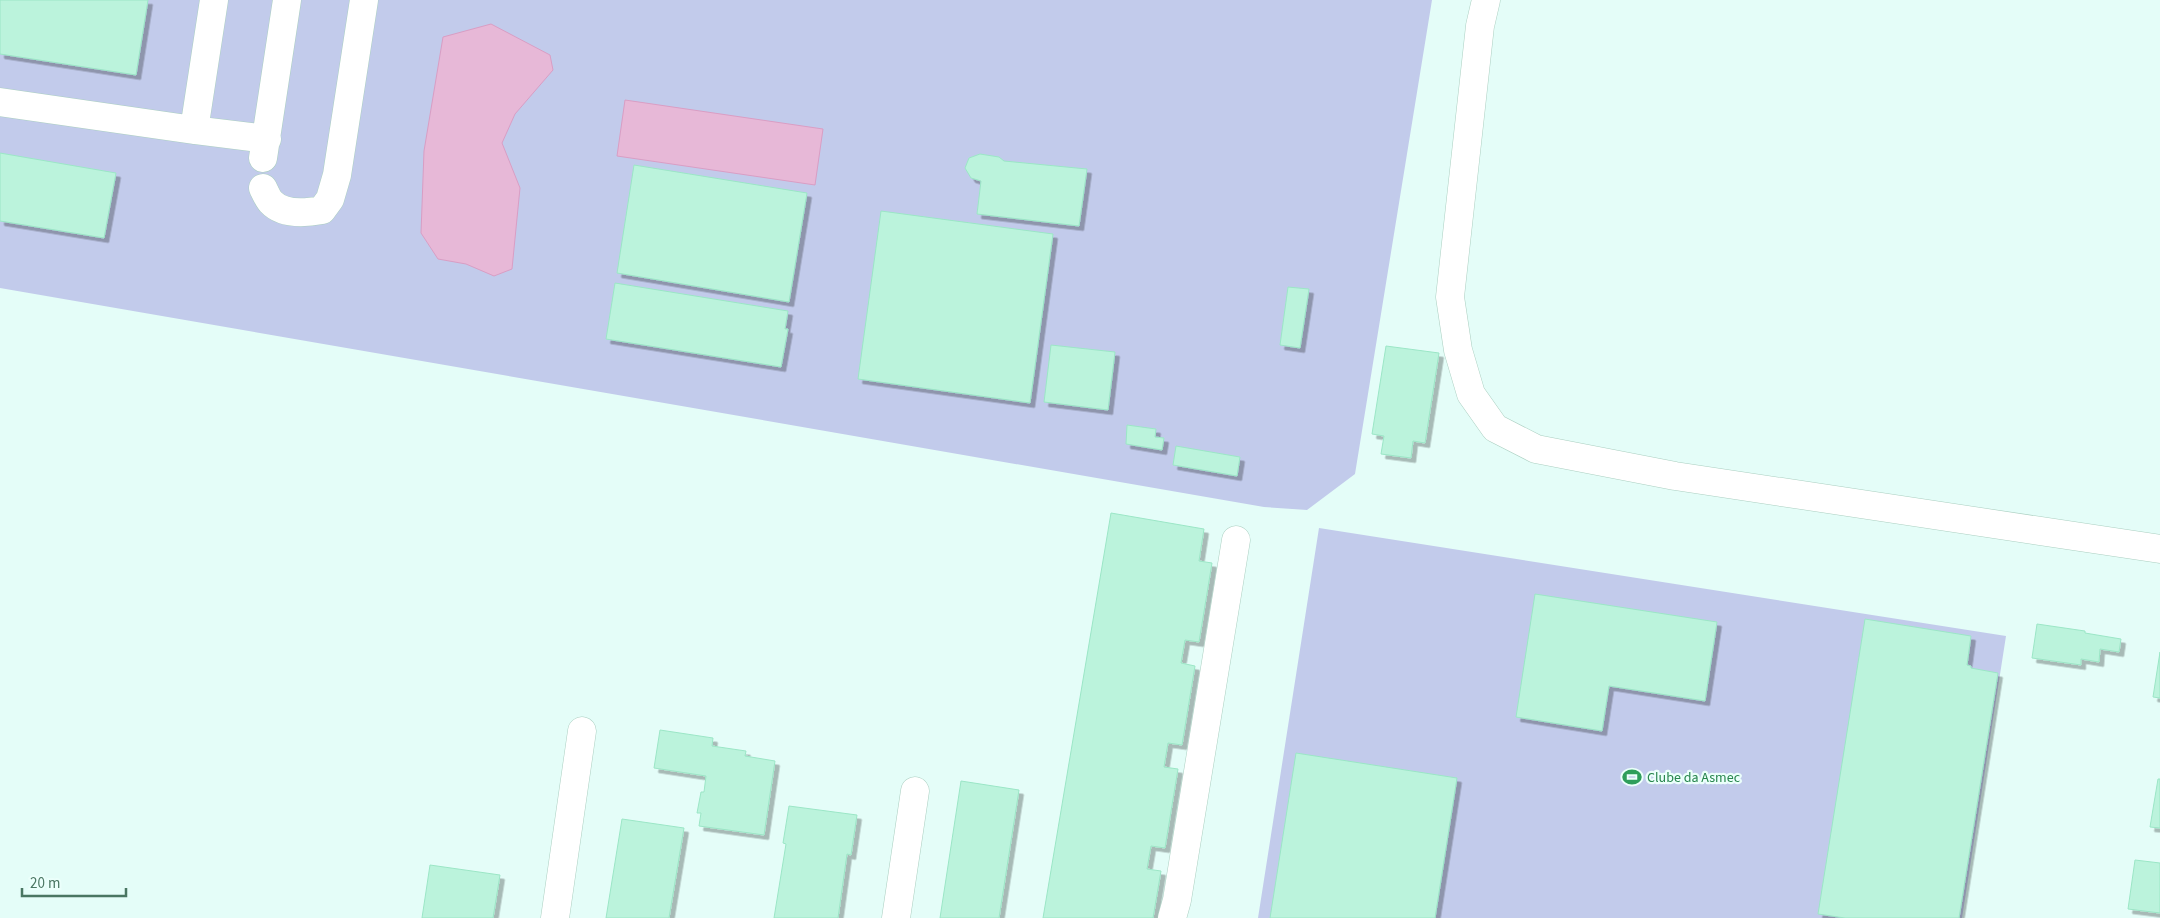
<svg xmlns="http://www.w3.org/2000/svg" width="2160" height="918" viewBox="0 0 2160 918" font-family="'Source Sans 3',sans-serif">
<defs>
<filter id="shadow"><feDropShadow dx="4.5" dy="4.5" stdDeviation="0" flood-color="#0004"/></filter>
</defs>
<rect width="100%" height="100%" fill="#e4fdf8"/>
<path fill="#c2cbeb" d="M0,0H1432L1355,474L1307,510L1264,507L0,288Z
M1319,528L2006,636L1962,918H1258Z"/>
<path fill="#e7b8d7" stroke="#d99ec4" d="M491,24L550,55L553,70L515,114L502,143L520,188L512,269L494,276L466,264L438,259L421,233L424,151L443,37Z
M625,100L823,129L815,185L617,156Z"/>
<path fill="#bbf3dc" stroke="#9be6c6" filter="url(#shadow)" d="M0,0H148L136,75L0,54Z
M0,153L116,173L104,238L0,221Z
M980,154L999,157L1004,161L1087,169L1079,226L977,214L981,181L971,178L965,168L969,158Z
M634,165L807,193L789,302L617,273Z
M881,211L1053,234L1030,403L858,379Z
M615,283L788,311L785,329H788L781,367L606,339Z
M1288,287L1309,289L1300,348L1280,345Z
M1051,345L1115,352L1108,410L1044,402Z
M1386,346L1439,353L1425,443L1413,441L1411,458L1381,454L1384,436L1372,434Z
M1127,425L1156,429L1155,437L1164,438L1162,450L1126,444Z
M1176,446L1240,457L1237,476L1173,465Z
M1111,513L1204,529L1199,561L1212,563L1199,642L1185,640L1181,663L1195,666L1182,745L1168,743L1164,767L1178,769L1165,848L1151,846L1147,869L1161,871L1153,918H1043Z
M1535,594L1717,622L1705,701L1609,686L1602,731L1516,717Z
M1865,619L1971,636L1967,665L1971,666V668L1998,673L1959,918H1845L1818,914Z
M2037,624L2085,631V633L2121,639L2119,652L2100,649L2099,662L2081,659V665L2032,658Z
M2160,652V698L2153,697Z
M660,730L713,738L712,746L746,751L745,756L775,761L764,835L699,826L701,813H697L701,792H704L706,776L654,768Z
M1296,753L1457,778L1435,918H1270Z
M2158,779H2160V828L2150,827Z
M961,781L1019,790L999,918H940Z
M789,806L857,815L851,855L847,854L838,918H774L786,844L783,843Z
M622,819L684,828L669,918H606Z
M2135,860L2160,863V913L2128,909Z
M430,865L500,875L493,918H422Z"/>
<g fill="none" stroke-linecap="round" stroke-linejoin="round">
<g stroke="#abcfc1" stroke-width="29">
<path id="minor" d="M1486,0L1480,26L1450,297L1458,350L1471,394L1495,428L1536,449L1675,476L2160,549
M0,102L194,130L267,139
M194,130L214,0
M263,158L287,0
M263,188C265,192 268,199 271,202C283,215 306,213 322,210L330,199L337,175L364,0
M555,918L582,731
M896,918L915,791
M1172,918L1177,900L1236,540"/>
</g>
<use href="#minor" stroke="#fff" stroke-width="28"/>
</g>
<defs>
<g id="stadium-bare" transform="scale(1.5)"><path d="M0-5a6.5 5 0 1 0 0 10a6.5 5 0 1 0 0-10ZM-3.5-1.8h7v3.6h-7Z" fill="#2e9e5b" stroke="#ebfffb" stroke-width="2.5" paint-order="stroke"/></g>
</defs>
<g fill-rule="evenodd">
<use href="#stadium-bare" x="1632" y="777"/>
</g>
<g text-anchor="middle" stroke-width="4.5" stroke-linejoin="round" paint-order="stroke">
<g font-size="14" fill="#27864d" stroke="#ebfffb" text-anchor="start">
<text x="1647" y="782">Clube da Asmec</text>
</g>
</g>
<path d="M22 888v8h104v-8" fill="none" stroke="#497662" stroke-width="2.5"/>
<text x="30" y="888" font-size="15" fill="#497662" stroke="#ebfffb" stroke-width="4" paint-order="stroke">20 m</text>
</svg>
